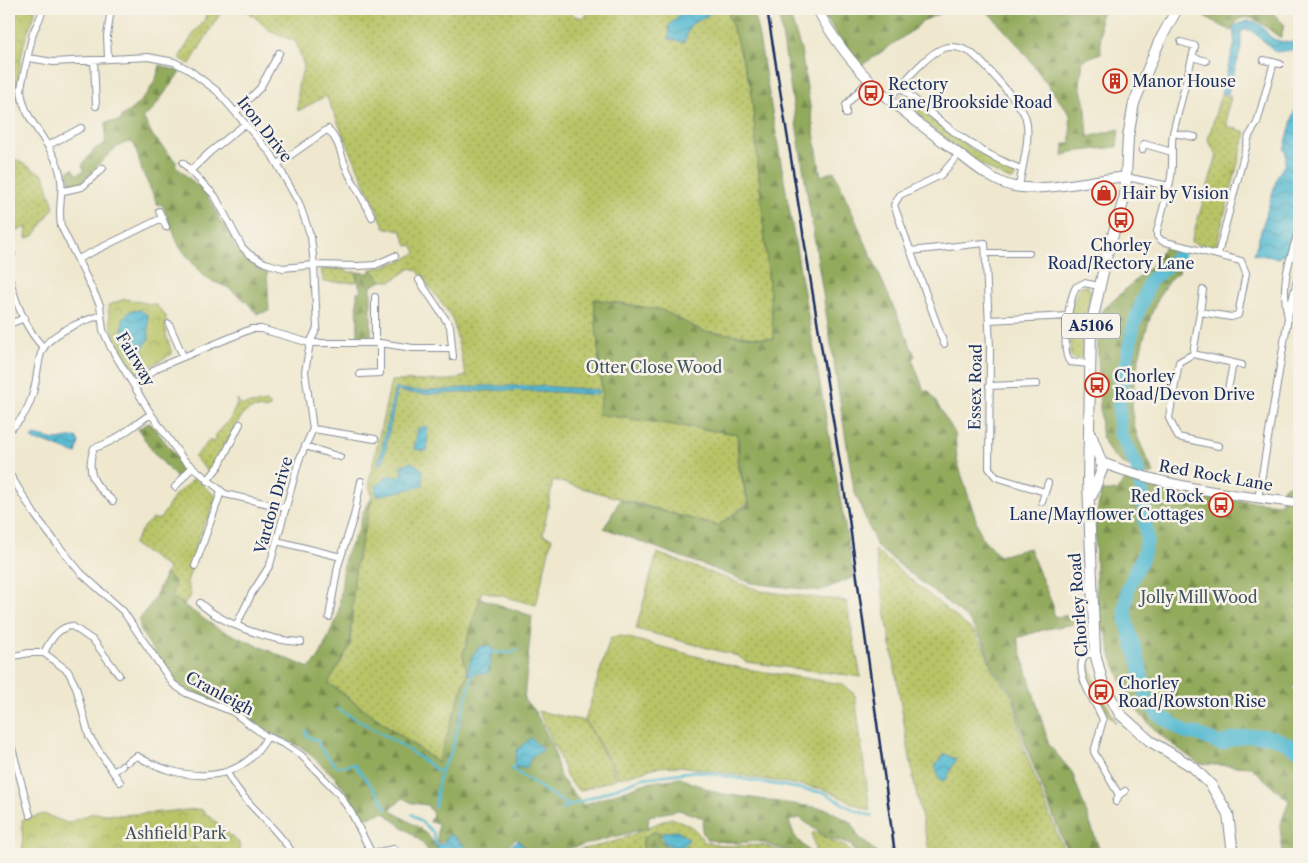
<svg xmlns="http://www.w3.org/2000/svg" width="1308" height="863" viewBox="0 0 1308 863" font-family="'Libre Caslon Text',serif">
<defs>
<pattern id="grass-dots" width="8" height="8" patternUnits="userSpaceOnUse" patternTransform="scale(1.25)"><rect width="8" height="8" fill="#b8c466"/><path d="M2 2h.1M6 6h.1" fill="none" stroke="#95a057" stroke-width="1.8" stroke-linecap="round"/></pattern>
<pattern id="forest-firs" width="22" height="20" patternUnits="userSpaceOnUse" patternTransform="scale(1.25)"><rect width="22" height="20" fill="#92aa5b"/><path d="M5 1l3.5 6h-7zM16 11l3.5 6h-7z" fill="#768b4e"/></pattern>
<pattern id="park-crowns" width="20" height="18" patternUnits="userSpaceOnUse" patternTransform="scale(1.25)"><rect width="20" height="18" fill="#b8c466"/><path d="M2 6a3 3 0 1 1 6 0M12 15a3 3 0 1 1 6 0" fill="none" stroke="#95a057"/></pattern>
<pattern id="water-waves" width="16" height="10" patternUnits="userSpaceOnUse" patternTransform="scale(1.25)"><rect width="16" height="10" fill="#53b9d1"/><path d="M0 5q4-4 8 0t8 0" fill="none" stroke="#4497ad"/></pattern>
</defs>
<rect width="100%" height="100%" fill="#f7f3e8"/>
<filter id="ink" filterUnits="userSpaceOnUse"><feTurbulence type="fractalNoise" baseFrequency=".02" numOctaves="2"/><feDisplacementMap in="SourceGraphic" scale="10" xChannelSelector="R" yChannelSelector="G"/><feConvolveMatrix kernelMatrix="1 2 1 2 8 2 1 2 1" color-interpolation-filters="sRGB"/></filter>
<filter id="wash" filterUnits="userSpaceOnUse"><feTurbulence type="fractalNoise" baseFrequency=".0096" numOctaves="4" result="noise"/><feDisplacementMap in="SourceGraphic" scale="20" xChannelSelector="R" yChannelSelector="G"/><feGaussianBlur stdDeviation="1.12" result="paint"/><feColorMatrix in="noise" values="0 0 0 0 0 0 0 0 0 0 0 0 0 0 0 0 0 1.4 0 .05"/><feComposite in="paint" operator="in"/></filter>
<g filter="url(#wash)">
<rect width="100%" height="100%" fill="#efe8cf"/>
<path fill="url(#grass-dots)" stroke="#6a7a62" d="M203,9H229L219,15L190,64L179,58L195,31L204,22L206,14Z
M240,9H568L575,16L583,18L589,13L587,9H727L751,87L774,339L702,331L662,310L594,299L602,394L597,414L737,434L738,464L748,503L718,526L553,480L543,535L552,538L536,605L482,591L463,655L467,674L439,763L328,683L350,646L355,569L372,498L369,482L391,381L451,380L466,376L452,317L417,270L411,268L392,281H382L371,269C381,267 409,260 416,252L412,245L407,246L401,230L385,228L326,96L298,111V86L304,66L296,42L269,30L249,12Z
M1221,94L1231,97L1227,111V126L1246,132L1216,247L1212,248L1191,242L1217,155L1208,140Z
M901,95L957,139L987,158L1015,170L1014,179L1010,180C970,162 935,130 900,104L898,99Z
M9,156L44,175L54,207L34,236L26,238L27,227L14,232L9,231Z
M321,268L346,269L348,272H356L357,282H323Z
M1081,286H1087L1091,291L1086,317L1083,357L1078,360L1071,357L1070,354C1070,334 1067,302 1081,286Z
M237,399L241,405L267,402L271,406L265,410C243,401 236,427 228,443L225,442L223,445L225,448L216,465L209,473L194,457L210,440L213,442L216,439L214,437L230,419L237,404Z
M195,478L216,497L209,517L202,528L203,533L198,536L201,539L198,541L195,548L197,552L187,582L191,595L184,605L172,597L175,582L166,573L168,568L133,544L144,526L152,519H160L176,494Z
M875,550L974,632L984,648L993,671L1014,699L1023,746L1065,854H935L929,851L914,782Z
M657,553L761,591L846,601L861,677L746,662L738,656L636,629Z
M618,635L740,668L842,684L855,695L870,811L823,789L681,766L657,767L620,778L585,720L610,639Z
M1087,661L1089,662L1094,680L1116,723C1102,708 1084,685 1084,663Z
M538,711L585,721L618,778L579,791L567,778L555,746Z
M671,818C687,823 696,827 704,842L727,846L762,845L793,854H568L570,852C585,848 602,846 616,841C635,835 652,824 671,818Z
M814,832L846,847L852,854H813L815,849L812,834Z"/>
<path fill="url(#forest-firs)" stroke="#566c5c" d="M727,9H754L854,577L820,591L751,583L604,528L620,500L718,526L749,504L739,465L738,434L597,414L602,394L594,299L662,310L702,331L774,339L751,87Z
M778,9H788L801,50L821,176L834,171L915,356L913,361L924,391H929L955,433L957,460L981,536L999,556L1029,548L1053,606L1054,617L1080,614L1074,624L1046,629L1017,638L1049,745L1072,772L1101,854H1068L1025,744L1015,698L994,670L983,642L968,619L877,547L854,490Z
M820,9H952L922,21L916,28L858,68Z
M985,9H1110L1100,15L1101,53L1083,60L1080,85L1086,109L1088,137L1119,129L1117,147L1071,152L1063,157L1064,144L1071,143L1070,115L1019,46Z
M1191,9H1269L1284,24L1281,38C1265,29 1245,1 1231,31Z
M160,65L180,72L151,112L143,117L153,136L177,163L175,165L197,186L199,184L213,204L221,223L224,224L234,242L233,245L249,261L267,268L269,311L257,314L247,302L227,287L209,280L199,271L179,246L162,204L158,205L142,171L135,146L131,142C112,143 93,173 79,186L70,187L68,171L73,168L77,175L84,170L82,165L96,148L105,144L106,122L121,121L122,116C140,105 156,86 160,65Z
M1164,247L1184,257L1179,272C1151,286 1133,376 1132,407C1132,431 1144,452 1154,473L1150,475C1126,468 1107,458 1101,432L1097,329L1101,312L1154,263Z
M371,269L382,281L371,286V337H358L357,292H361L356,272L369,273Z
M148,423L151,424L185,467L177,478L153,452L138,429Z
M1126,479L1196,497L1281,504L1284,487L1299,480V683L1292,688L1299,695V854H1283L1280,826L1289,801L1251,767L1199,764L1159,734L1138,712L1123,686L1111,655L1107,635L1097,622L1095,525L1101,491H1116Z
M372,498L355,569L350,646L328,683L438,763L467,674L463,655L480,598L532,616L524,700L533,708L552,744L560,777L583,805L646,783L680,778L718,793L827,809L852,823L858,836L878,854H856L851,845L824,836L800,818L789,821L795,837L812,854H798L757,841L737,843L707,840L702,831L704,818L679,810L649,816L648,828L556,852L526,848L516,838L502,852L490,854L468,849L459,840L449,834L444,841L437,843L438,823L430,822L433,814L427,805L412,803L403,798L390,810C410,823 431,830 439,854H430C420,835 399,827 384,812L364,818L336,778L304,749L271,733L234,709L184,689L173,680L141,632L139,619L153,601L166,573L175,582L172,597L217,628L309,668L318,659L338,616L345,556L359,529L363,512Z
M653,832H660L659,838L666,847L676,850L688,846V854H646L643,847V838Z"/>
<path fill="url(#park-crowns)" stroke="#6a7a62" d="M9,9H35C35,19 30,25 27,34C20,54 18,79 17,100L9,102Z
M125,299L156,305L166,316V335L172,354L137,374C118,357 110,330 108,305Z
M201,809L239,843L240,854H23L22,820L44,814L67,823L93,813L122,815Z"/>
<path fill="url(#water-waves)" stroke="#377498" d="M684,9H711L707,16L690,25L684,42L669,39V26Z
M1247,21C1272,20 1259,49 1299,40V49L1276,52L1251,30H1243L1241,33V48L1228,94L1221,93L1235,43L1233,29L1236,25Z
M1299,94V214L1289,253L1278,258L1254,254L1278,175L1285,164L1286,152L1284,150Z
M140,310L148,315L149,339L142,350L131,352L122,337L123,318L130,311Z
M481,386H540L599,390L597,395C559,392 521,389 482,391C453,393 426,397 397,391L383,462L378,465L395,388C422,394 453,389 481,386Z
M428,426L427,451L414,449L418,428Z
M35,435L55,440L76,437L79,442L76,454L44,442L34,441L31,438Z
M411,462L422,469L423,486L377,496L375,487L388,475L397,477L404,474L400,466Z
M480,646L493,647L488,673L467,674L472,656Z
M531,738L543,750L532,756L526,769L514,766L517,750Z
M945,754L956,759L946,780H940L935,766Z
M677,831L689,839C682,850 675,848 665,844L661,835L665,832Z
M450,834L468,849L490,854H439L436,845L444,843Z
M518,840L527,851L551,854H491L502,852Z"/>
<g fill="none" stroke-linecap="round" stroke-linejoin="round">
<path stroke="#53b9d1" stroke-width="2.5" d="M493,652L511,653L518,650
M338,709L398,743L440,772L435,807
M306,731L308,737L317,740L321,749L337,767L354,764L381,798L386,808
M514,766L512,769L569,806
M440,772L450,755L473,674
M561,809L643,778L696,771L825,793L852,809L872,816
M412,814L433,832L436,845"/>
<path stroke="#53b9d1" stroke-width="14" d="M1178,256L1150,281L1134,324L1119,396L1120,434L1137,466L1144,503L1147,540L1143,556L1128,588L1125,609L1127,623L1139,663L1147,701L1159,715L1187,733L1198,734L1220,744C1238,736 1263,732 1282,741C1289,744 1292,748 1299,750"/>
</g>
</g>
<g filter="url(#ink)">
<g fill="none" stroke-linecap="round" stroke-linejoin="round">
<g stroke="#858c96" stroke-width="8">
<path id="street" d="M43,9C41,18 36,25 33,33C32,37 21,86 21,89C23,120 48,138 58,166C66,188 57,206 61,226L100,305L103,330L111,348L151,414L183,459L225,494L286,508
M1192,57L1206,61
M29,58L53,62L148,57L174,62L189,70L217,91L272,155L299,203L311,237L314,265L317,328L310,343L305,372L313,429L299,460L270,565L252,593L237,624
M108,58L107,36L111,9
M94,60L96,106
M1264,60L1280,64
M900,87C938,120 974,152 1021,169
M888,100C900,87 927,53 944,48C952,46 962,48 970,52C980,59 1024,107 1026,119C1031,139 1022,166 1019,187
M236,112L260,88L279,53
M846,114V105L868,81
M1173,133L1195,137
M49,145L81,128
M1142,150L1144,144L1172,152
M183,163L215,196L242,247L249,254L265,263L283,268L314,265L358,266L375,265L395,256
M278,164L328,129C342,146 339,153 348,172C355,187 365,201 372,217
M190,171L210,152L245,124
M1126,177L1169,186L1157,231V236L1162,241L1241,261L1246,273L1238,315L1231,317L1200,312L1193,354
M1169,186C1175,166 1170,152 1173,133L1195,46L1181,42
M63,191L82,187L103,168
M159,211L166,227
M910,251L985,243L990,348L989,468L996,477L1045,492
M986,253H1029
M1218,254L1249,136L1257,123L1274,62
M9,255L12,254
M78,259L162,218
M9,277C16,302 25,329 44,348
M419,280L450,326L453,357
M1200,312L1203,290
M1288,316L1299,273
M989,320L1068,316
M9,324L25,318
M169,324L183,356
M375,343V297
M944,344L894,205L900,195L941,175L959,154
M1089,364L1070,362C1060,352 1069,299 1076,287L1084,283L1099,286
M360,374L380,373V343
M134,384L159,367L251,329H261L310,343H380L413,348H452
M989,386L1037,384
M1227,395L1233,363
M313,429L375,439
M9,430C28,417 34,394 37,373C39,364 39,354 44,347C55,331 83,321 101,315
M305,446L340,457
M1219,446L1178,437L1169,418L1179,362L1193,354L1242,365
M9,473L35,515L57,544L81,573L123,611L173,684L186,693L233,712L264,735L284,744L301,755L339,794L352,814L372,854
M207,481L219,466L240,424
M175,487L192,467
M1258,499L1288,318C1280,283 1289,262 1299,229
M113,501C94,485 85,473 94,448C116,442 132,426 151,414
M1042,502L1048,483
M277,541L341,557
M195,566L221,492
M200,603C222,624 271,641 301,642
M329,617L338,566L354,516L361,481
M9,647L11,656
M44,653C49,642 58,627 72,626L94,641L119,675
M1095,653L1085,655C1072,674 1096,701 1103,720L1094,752L1119,795
M9,657L29,653H44L68,671L76,687L89,736L113,772L122,766
M9,737L30,815
M127,762L137,756C179,781 240,788 267,737
M113,772L120,782
M227,772C240,801 275,824 293,854
M1116,802L1119,795L1125,791
M372,853L394,849L396,854"/>
</g>
<g stroke="#858c96" stroke-width="11">
<path id="secondary" d="M817,9C852,74 896,107 954,150C971,163 991,181 1012,186C1045,193 1091,179 1126,177
M1100,462C1165,487 1231,495 1299,503"/>
</g>
<g stroke="#858c96" stroke-width="12">
<path id="primary" d="M1177,9L1159,42L1134,103L1128,137L1125,196L1107,254L1091,326L1088,482L1095,653L1103,684L1120,714L1150,741L1193,767L1211,785L1228,814L1233,854
M1092,495L1103,467L1092,437"/>
</g>
<use href="#street" stroke="#fff" stroke-width="6"/>
<use href="#secondary" stroke="#fff" stroke-width="9"/>
<use href="#primary" stroke="#fff" stroke-width="10"/>
<path stroke="#1b2f5e" stroke-width="2.5" d="M767,9L849,519L895,854"/>
</g>
</g>
<defs>
<g id="building-ring" transform="scale(1.25)"><circle r="9.5" fill="#f7f3e8" stroke="#c8321e" stroke-width="1.5"/><path d="M-4-6H4V6H1V3H-1V6H-4ZM-2.5-4.3h1.7v1.8h-1.7ZM.8-4.3h1.7v1.8H.8ZM-2.5-1h1.7V.8h-1.7ZM.8-1h1.7V.8H.8Z" fill="#c8321e"/></g>
<g id="bus-ring" transform="scale(1.25)"><circle r="9.5" fill="#f7f3e8" stroke="#c8321e" stroke-width="1.5"/><path d="M-5-6H5V4H4V6H2V4H-2V6H-4V4H-5ZM-3.5-4V0h7V-4ZM-3.5 1.2v1.5H-2V1.2ZM2 1.2v1.5H3.5V1.2Z" fill="#c8321e"/></g>
<g id="shop-ring" transform="scale(1.25)"><circle r="9.5" fill="#f7f3e8" stroke="#c8321e" stroke-width="1.5"/><path d="M-5-2.5h2.3a2.7 3.5 0 0 1 5.4 0H5L5.5 6h-11ZM-1.5-2.5h3a1.5 2.3 0 0 0-3 0Z" fill="#c8321e"/></g>
</defs>
<g fill-rule="evenodd">
<use href="#building-ring" x="1115" y="81"/>
<use href="#bus-ring" x="871" y="93"/>
<use href="#shop-ring" x="1104" y="193"/>
<use href="#bus-ring" x="1121" y="220"/>
<use href="#bus-ring" x="1097" y="385"/>
<use href="#bus-ring" x="1221" y="505"/>
<use href="#bus-ring" x="1101" y="692"/>
</g>
<g text-anchor="middle" stroke-width="5" stroke-linejoin="round" paint-order="stroke">
<rect fill="#f7f3e8" stroke="#5d6a87" stroke-width="1" x="1062" y="313.5" width="58" height="25" rx="4"/>
<g font-size="15" font-weight="bold" fill="#1b2f5e">
<text x="1091" y="331">A5106</text>
</g>
<g font-size="16" fill="#1b2f5e" stroke="#f7f3e8" text-anchor="start">
<text x="1132" y="87">Manor House</text>
<text x="888" y="90">Rectory<tspan x="888" dy="18">Lane/Brookside Road</tspan></text>
<text x="1122" y="199">Hair by Vision</text>
<text x="1121" y="251" text-anchor="middle">Chorley<tspan x="1121" dy="18">Road/Rectory Lane</tspan></text>
<text x="1114" y="382">Chorley<tspan x="1114" dy="18">Road/Devon Drive</tspan></text>
<text x="1204" y="502" text-anchor="end">Red Rock<tspan x="1204" dy="18">Lane/Mayflower Cottages</tspan></text>
<text x="1118" y="689">Chorley<tspan x="1118" dy="18">Road/Rowston Rise</tspan></text>
</g>
<g font-size="16" fill="#1b2f5e" stroke="#f7f3e8">
<text transform="translate(265 129) rotate(52)" y="6">Iron Drive</text>
<text transform="translate(136 359) rotate(59)" y="6">Fairway</text>
<text transform="translate(975 387) rotate(-89)" y="6">Essex Road</text>
<text transform="translate(1216 475) rotate(10)" y="6">Red Rock Lane</text>
<text transform="translate(273 505) rotate(-74)" y="6">Vardon Drive</text>
<text transform="translate(1078 605) rotate(-94)" y="6">Chorley Road</text>
<text transform="translate(220 693) rotate(28)" y="6">Cranleigh</text>
</g>
<g font-size="16" fill="#425460" stroke="#f7f3e8">
<text x="654" y="373">Otter Close Wood</text>
<text x="1199" y="603">Jolly Mill Wood</text>
<text x="176" y="839">Ashfield Park</text>
</g>
</g>
<rect width="1308" height="863" fill="none" stroke="#f7f3e8" stroke-width="30"/>
</svg>
